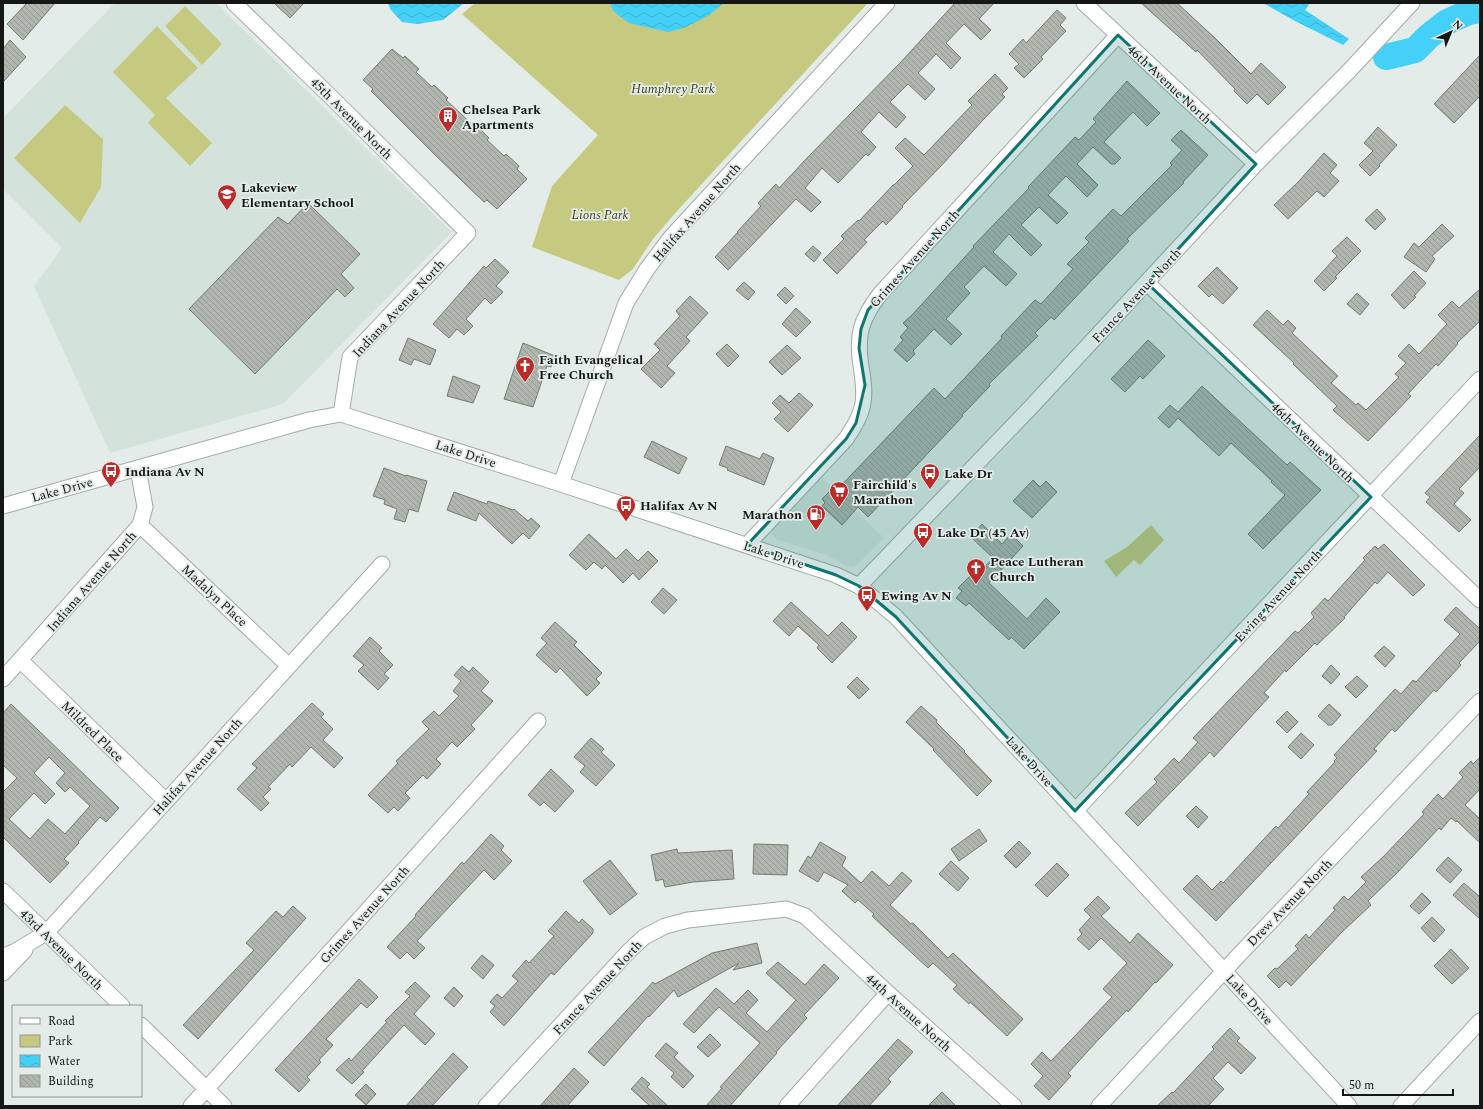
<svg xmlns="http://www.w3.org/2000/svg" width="1483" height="1109" viewBox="0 0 1483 1109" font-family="Spectral,serif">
<defs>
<pattern id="water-waves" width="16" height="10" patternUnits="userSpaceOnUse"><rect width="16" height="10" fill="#44d0f7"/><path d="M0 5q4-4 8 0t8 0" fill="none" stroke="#3bb2d3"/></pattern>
<pattern id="building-back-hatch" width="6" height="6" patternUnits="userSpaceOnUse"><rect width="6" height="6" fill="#b0b5ae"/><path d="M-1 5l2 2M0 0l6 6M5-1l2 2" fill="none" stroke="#969b95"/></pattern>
</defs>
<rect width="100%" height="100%" fill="#e3ece8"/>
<path fill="#d3e3db" d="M115,3H216L452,232L283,404L110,453L34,286L62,248L3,189V118Z
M821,477L884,538L857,565L852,567L847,566L826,555L778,540L772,535V526Z"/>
<path fill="#c6c980" d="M475,3H868L677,211L653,239L633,269L619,280L532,247L552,186L598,135L462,14Z
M185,6L222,44L202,65L165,26Z
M157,26L198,68L166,98L212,143L190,166L148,123L155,115L113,72Z
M65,105L103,139L101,187L80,223L14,158Z
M1151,525L1164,540L1140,565L1134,560L1116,577L1104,561L1127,547Z"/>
<path fill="url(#water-waves)" d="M388,3H464L443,20L417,24L402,22L390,9Z
M610,3H724L708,16L684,28L668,32L629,23L613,11Z
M1263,3H1310L1305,10L1349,39L1343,45L1295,21Z"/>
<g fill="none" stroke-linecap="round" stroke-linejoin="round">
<path stroke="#44d0f7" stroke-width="26" d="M1386,57L1415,50L1429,36L1447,22L1469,12L1480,10"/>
</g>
<path fill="url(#building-back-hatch)" stroke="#757a74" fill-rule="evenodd" d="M27,3H55L23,40L7,24Z
M274,3H304L290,18Z
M955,3H994L979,19L991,30L981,40L964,24L946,43L961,58L951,69L936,54L918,73L935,89L925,100L908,84L890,102L906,117L896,128L879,112L861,132L876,147L868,156L866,154L838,183L822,168L805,188L821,202L811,212L796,199L728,270L715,257L738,232H737L761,206L758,203L776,184L779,188L807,158L900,63Z
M1141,3H1177L1217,40L1251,74L1261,63L1286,87L1268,105L1257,94L1247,104L1234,91L1235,89L1197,50L1196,52Z
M1057,10L1066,18L1060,25L1066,31L1041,57L1043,59L1024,78L1014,68L1019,64L1009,54L1023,39L1026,43Z
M10,40L26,57L3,82V49Z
M392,49L403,58L405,56L419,69L416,72L432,87L434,85L448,98L446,100L475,127L476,125L489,138L487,140L504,156L506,154L519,166L517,169L527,179L497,209L487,200L484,202L434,154L371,91L373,89L363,80Z
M1480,55V96L1454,123L1434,104Z
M995,74L1008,88L1002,94L1005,97L983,120L941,166L902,206L903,207L886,225L883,221L864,240L867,242L837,274L823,260L844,239L841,236L858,220L859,221L893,185H894L913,166L895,148L905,138L924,155L972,105L968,101Z
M1127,81L1160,113L1147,126L1133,112L1104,142L1121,158L1115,164H1111L1093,147L1077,164L1098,185L1087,197L1066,176L1048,195L1068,213L1057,224L1039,207L1021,225L1042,245L1031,256L1009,234L993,252L1017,274L1006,286L984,266L964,287L970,293L946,319L962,334L951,345L934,329L913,351L915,354L907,362L894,350L903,340L900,337L908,328L903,323L912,315L974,247L973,246L1029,188L1028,187L1075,137L1079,140L1096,122L1093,119Z
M1378,127L1397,145L1379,165L1380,166L1370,176L1359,165L1373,151L1364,143Z
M1181,130L1208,155L1183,182L1184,183L1127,239L1129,241L1054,320L1051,317L1035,333L1038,336L989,384L990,386L962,415L963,416L868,517L858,507L842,525L822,506L825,503L822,499L830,491L833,494L934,388L945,399L1002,338L1001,336L1035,300L1041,304L1073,269L1067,264L1089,242L1085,238L1113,209L1121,216L1172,165L1170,163L1182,150L1171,140Z
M1324,153L1337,165L1330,173L1339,181L1324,197L1317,191L1288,219L1274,205L1298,182Z
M308,203L360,254L341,274L354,288L345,297L337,289L255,374L189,309L278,217L288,224Z
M1377,209L1386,219L1375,230L1365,220Z
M1442,224L1454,236L1432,256L1435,259L1426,272L1404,257L1414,243L1419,247Z
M1347,237L1361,251L1335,277L1337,278L1324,291L1314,281L1337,256L1332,251Z
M813,246L821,253L814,262L805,254Z
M495,259L509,272L496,286L503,292L491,304L485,298L466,319L473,326L464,335L457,329L449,338L433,324L484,266L486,268Z
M1217,267L1238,288L1223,304L1212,294L1209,297L1198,286Z
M1414,271L1426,283L1414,296L1416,297L1404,309L1391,295Z
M744,282L755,292L748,300L736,290Z
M785,287L794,296L786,304L777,295Z
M1480,289V321L1457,343L1458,344L1438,366L1436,364L1408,394L1411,396L1368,441L1333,410L1337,406L1293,364L1294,363L1253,325L1267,310L1283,325L1288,320L1296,328L1292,333L1338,376L1331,383L1356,405L1358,403L1366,410L1399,377L1395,374L1406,363L1398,356L1409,344L1419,354L1447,324L1438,315L1452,301L1459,308Z
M1357,293L1369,304L1360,315L1347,304Z
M690,296L708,313L686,337L690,341L667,366L675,373L661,388L641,369L660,350L654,344L680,316L676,311Z
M796,308L811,322L796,337L782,324Z
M408,338L436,350L430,365L414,359L411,365L399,360Z
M1148,340L1165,356L1143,379L1140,376L1125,392L1111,379Z
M523,343L555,356L551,367L547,366L533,407L504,399Z
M727,344L739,356L728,367L716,354Z
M787,345L801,358L782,375L769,362Z
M453,376L480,386L473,403L447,396Z
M1202,386L1287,465L1290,462L1321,490L1263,549L1248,534L1285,495L1271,482L1272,481L1231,443L1219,456L1178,418L1169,428L1158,418L1170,405L1178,412Z
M799,393L813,405L788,432L774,419L781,412L772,403L780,395L789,403Z
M1480,435V467L1459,489L1464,493L1454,504L1471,520L1459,532L1426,502L1430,497L1425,493Z
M652,441L687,458L679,474L644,457Z
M726,446L760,459L763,453L774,458L764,485L727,470L728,468L719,465Z
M384,468L406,476V475L427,481L418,512L409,509L405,522L394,519L397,509L384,504L385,500L373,496Z
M1033,480L1040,487L1046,481L1057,492L1032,518L1013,501Z
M454,492L487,504L488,501L513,510L514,509L528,521L531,518L540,526L529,539L523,533L512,544L479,513L476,521L447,510Z
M982,524L1002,544L1011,534L1023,546L989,583L1027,619L1046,598L1060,612L1024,649L1011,637L1009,640L969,603L966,606L956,598L962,591L958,588L974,572L977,575L993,558L971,537Z
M589,534L616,559L626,549L638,561L648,551L658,561L639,580L633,573L623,583L605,565L602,569L594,562L586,570L569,555Z
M1384,544L1425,585L1413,596L1388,572L1377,584L1375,582L1344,617L1345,618L1317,645L1315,643L1286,672L1285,670L1264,693L1269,697L1214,757L1210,752L1138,826L1125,813L1157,782L1154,779L1174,758L1179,763L1198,742L1193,738L1212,718L1295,631L1298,633L1314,617L1311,613L1325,598L1328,601L1365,560L1363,558L1375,546L1378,549Z
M663,588L677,600L664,614L651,602Z
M791,602L828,636L842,622L857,637L832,663L817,648L819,645L798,626L789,636L773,621Z
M1456,607L1480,629V641L1459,663L1461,665L1436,692L1434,690L1395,732L1392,729L1374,749L1377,751L1216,921L1183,889L1197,875L1212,890L1221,881L1223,883L1276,826L1278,828L1309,794L1307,792L1335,762L1334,761L1337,758L1334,755L1395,689L1401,694L1413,680L1416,682L1460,634L1444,620Z
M555,622L577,642L574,645L602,673L596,679L600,683L587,696L560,668L556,673L536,655L547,643L541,638Z
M370,637L382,648L379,651L393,665L384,674L389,678L378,690L358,671L364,665L353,656Z
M1384,646L1395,656L1385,667L1374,656Z
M1331,665L1340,674L1331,684L1322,676Z
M462,666L469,672L473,667L489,682L481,691L493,701L471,725L475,729L457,747L452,742L436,759L441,764L427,779L423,775L405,793L410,798L398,811L394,807L388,813L368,795L398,763L396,761L429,729L422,722L434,711L439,716L459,696L453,691L461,681L454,675Z
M1357,676L1368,686L1356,698L1345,687Z
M857,677L869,689L859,699L847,687Z
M312,703L324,714L321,717L333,729L323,740L343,758L334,768L311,747L292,767L290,764L268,787L271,789L263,797L269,803L261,811L237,789L257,768L252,764Z
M11,704L119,808L106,822L100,817L78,842L79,843L64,859L69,863L50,883L3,837V792L17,778L3,765V713ZM49,757L65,773L56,783L65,792L70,787L90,806L65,834L48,819L30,839L9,819L34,793L45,804L55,794L34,773Z
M1329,704L1341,715L1332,725H1328L1318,716Z
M921,706L937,720L936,722L965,751L964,752L992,781L977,796L933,750L934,749L906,722Z
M1287,711L1298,722L1287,733L1276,722Z
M1301,733L1314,745L1301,759L1288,747Z
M591,738L604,749L601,752L615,765L596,786L580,772L585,766L574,757Z
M1480,757V789L1465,805L1480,819V843L1457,821L1456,822L1451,818L1441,830L1439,828L1398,872L1368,901L1371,905L1342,932L1291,986L1286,981L1279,988L1267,976L1275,968L1277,969L1298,949L1295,946L1306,934L1309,938L1335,910L1333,908L1344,896L1348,900L1366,882L1361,877L1383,857L1424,814L1422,812L1438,794L1443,799L1463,777L1459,773L1471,761L1473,764Z
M551,769L574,791L555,812L544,802L540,806L528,795Z
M1196,806L1208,817L1198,828L1186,816Z
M979,829L987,841L959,861L951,849Z
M491,834L504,846L501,850L512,861L494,880L484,870L417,941L425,948L414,959L407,952L400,959L387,947L416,916L415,915L462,862L464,864Z
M1019,841L1031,853L1016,868L1004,856Z
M820,842L846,857L842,866L861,883L872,871L889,886L902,872L912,881L890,905L911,924L913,923L948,958L953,953L1023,1019L1007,1036L970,1002L969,1004L953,989L957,985L933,963L928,968L872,916L874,914L858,900L855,903L842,891L848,885L824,872L818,882L799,871L808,856L811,858Z
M754,844L788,845L787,875L753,874Z
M677,849L678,853L732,850L734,879L693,882L665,887L663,879L656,881L651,855Z
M1448,857L1462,870L1450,883L1436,870Z
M610,860L637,894L610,915L583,881Z
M951,861L969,878L958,891L939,874Z
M1057,863L1069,875L1047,897L1035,885Z
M1464,883L1480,897V919L1453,895Z
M1422,893L1431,902L1419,914L1410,906Z
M1098,896L1110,908L1101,916L1130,943L1138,933L1173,965L1156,983L1155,982L1128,1012L1127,1010L1098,1040L1068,1073L1071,1076L1049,1100L1034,1086L1043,1076L1031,1064L1042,1052L1051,1061L1112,997L1103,989L1127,963L1101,938L1089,950L1077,939L1082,934L1079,930L1091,917L1084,910Z
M293,906L306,918L198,1039L183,1025L254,950L246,943L276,911L283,917Z
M566,911L579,923L582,919L593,929V933L554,975L551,973L504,1026L490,1012L495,1006L490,1002L497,994L502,998L518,981L512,976L526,960L529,963L554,936L548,931Z
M1432,917L1445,930L1434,942L1421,928Z
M757,943L762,963L733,970L739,963L678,997L674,990L649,1017L648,1016L604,1066L588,1052L653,982L655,984L712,953Z
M1451,949L1469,968L1452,984L1434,966Z
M482,955L494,965L483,979L471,968Z
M778,962L805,985L824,964L839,978L804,1015L807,1018L776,1052L777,1053L730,1106H706L722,1088L720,1087L760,1043L719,1007L694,1033L683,1024L716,988L734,1004L748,990L758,1000L746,1013L767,1032L796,1000L766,973Z
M359,979L378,997L367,1008L361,1003L326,1039L333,1045L319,1060L321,1062L307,1077L310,1080L299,1092L275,1070Z
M415,982L430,996L414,1014L435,1034L425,1045L404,1025L362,1071L364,1072L352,1084L336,1070L349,1058L351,1061L387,1022L385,1021L410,996L405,992Z
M454,987L463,996L454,1007L444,998Z
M1230,1028L1240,1038L1237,1041L1256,1058L1241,1074L1228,1062L1213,1078L1224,1089L1208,1106H1157L1172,1092L1173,1093L1214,1049L1212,1047Z
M710,1034L721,1045L708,1057L697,1047Z
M898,1039L913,1052L888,1079L891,1082L869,1106H837Z
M666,1043L678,1053L674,1057L694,1076L683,1088L671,1077L674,1073L655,1056Z
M453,1053L468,1067L432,1106H406Z
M574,1068L589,1082L567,1106H540Z
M642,1077L650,1084L647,1087L668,1106H650L631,1089Z
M366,1084L376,1094L366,1105L355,1095Z
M942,1092L956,1106H928Z"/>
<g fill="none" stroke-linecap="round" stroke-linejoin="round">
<g stroke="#a3aaa7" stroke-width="17">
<path id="minor" d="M234,3L331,97L468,233L350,357L341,414
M1084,3L1256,164
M1147,283L1480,600
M561,484L626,303L647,269L672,236L887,3
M3,506L309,420L341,414L561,484L836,575L859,586L896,617L1349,1106
M140,525L289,666
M747,545L846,439C853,428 861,416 863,403C865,390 863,379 861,366C856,335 861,319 880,294L1118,35
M859,586L1032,406L1256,164L1349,71L1412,3
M21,661L166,801
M3,679L140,525L145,507L138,469
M1075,811L1480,379
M3,891L122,1006
M3,956L14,952L46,933L382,564
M3,973L25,950
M141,1025L224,1106
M191,1106L538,721
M486,1106L628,952L644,937L665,926L688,920L786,909L805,916L888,993L1014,1106
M787,1106L888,993
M1099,1106L1238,956L1480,701
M1401,1106L1480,1021"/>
</g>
<use href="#minor" stroke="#fff" stroke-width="15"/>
</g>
<path fill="#0f766e" fill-opacity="0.2" stroke="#0f766e" stroke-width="3" stroke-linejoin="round" d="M1118,35L1256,164L1147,283L1371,497L1075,811L896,617L859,586L836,575L747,545L846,439L856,423L865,385L859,348L861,329L868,310Z"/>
<defs>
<g id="building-pin" transform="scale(1)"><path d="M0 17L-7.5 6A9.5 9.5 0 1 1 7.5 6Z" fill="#ba2b29" stroke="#e3ece8"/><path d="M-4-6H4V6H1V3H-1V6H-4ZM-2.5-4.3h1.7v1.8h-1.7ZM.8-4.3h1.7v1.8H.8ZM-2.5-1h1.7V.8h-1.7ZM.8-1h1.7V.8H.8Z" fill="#fff"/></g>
<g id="school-pin" transform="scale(1)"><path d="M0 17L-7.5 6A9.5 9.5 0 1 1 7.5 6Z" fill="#ba2b29" stroke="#e3ece8"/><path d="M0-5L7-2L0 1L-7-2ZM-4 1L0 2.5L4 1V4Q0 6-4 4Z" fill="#fff"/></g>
<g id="church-pin" transform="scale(1)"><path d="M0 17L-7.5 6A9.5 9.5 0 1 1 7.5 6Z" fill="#ba2b29" stroke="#e3ece8"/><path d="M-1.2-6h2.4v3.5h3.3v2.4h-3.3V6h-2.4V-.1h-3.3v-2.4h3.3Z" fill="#fff"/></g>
<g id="bus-pin" transform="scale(1)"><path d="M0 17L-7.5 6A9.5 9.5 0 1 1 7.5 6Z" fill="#ba2b29" stroke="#e3ece8"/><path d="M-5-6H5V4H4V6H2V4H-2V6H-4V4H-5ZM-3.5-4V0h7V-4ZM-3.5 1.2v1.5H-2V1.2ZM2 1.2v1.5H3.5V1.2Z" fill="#fff"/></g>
<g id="supermarket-pin" transform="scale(1)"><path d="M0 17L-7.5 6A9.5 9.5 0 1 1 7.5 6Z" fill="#ba2b29" stroke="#e3ece8"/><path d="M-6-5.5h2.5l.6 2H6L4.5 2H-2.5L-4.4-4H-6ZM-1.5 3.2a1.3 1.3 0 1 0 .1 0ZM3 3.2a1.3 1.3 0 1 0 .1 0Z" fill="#fff"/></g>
<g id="fuel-pin" transform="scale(1)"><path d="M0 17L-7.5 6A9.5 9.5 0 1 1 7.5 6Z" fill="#ba2b29" stroke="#e3ece8"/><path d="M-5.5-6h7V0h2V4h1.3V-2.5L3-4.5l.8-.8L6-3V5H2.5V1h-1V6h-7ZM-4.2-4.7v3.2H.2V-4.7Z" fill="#fff"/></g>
</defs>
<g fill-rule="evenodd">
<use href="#building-pin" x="448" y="116"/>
<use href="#school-pin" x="227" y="194"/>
<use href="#church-pin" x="525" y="366"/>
<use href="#bus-pin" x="111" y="471"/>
<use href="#bus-pin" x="930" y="473"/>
<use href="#supermarket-pin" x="839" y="491"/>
<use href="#bus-pin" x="626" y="505"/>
<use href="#fuel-pin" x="816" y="514"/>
<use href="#bus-pin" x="923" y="532"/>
<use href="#church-pin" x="976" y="568"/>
<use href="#bus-pin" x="867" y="595"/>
</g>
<g text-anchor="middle" stroke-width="3.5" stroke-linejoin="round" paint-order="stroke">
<g font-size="13" fill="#141716" stroke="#e3ece8">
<text transform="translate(1170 84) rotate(43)" y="5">46th Avenue North</text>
<text transform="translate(352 118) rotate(45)" y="5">45th Avenue North</text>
<text transform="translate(696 212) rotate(-49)" y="5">Halifax Avenue North</text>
<text transform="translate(914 258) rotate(-48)" y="5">Grimes Avenue North</text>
<text transform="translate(1136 295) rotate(-47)" y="5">France Avenue North</text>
<text transform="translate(398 308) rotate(-47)" y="5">Indiana Avenue North</text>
<text transform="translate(1313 442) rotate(44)" y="5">46th Avenue North</text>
<text transform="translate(466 453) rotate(18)" y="5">Lake Drive</text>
<text transform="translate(62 489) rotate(-15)" y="5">Lake Drive</text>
<text transform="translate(774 554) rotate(18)" y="5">Lake Drive</text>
<text transform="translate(91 581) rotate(-49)" y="5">Indiana Avenue North</text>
<text transform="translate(215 595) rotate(43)" y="5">Madalyn Place</text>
<text transform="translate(1278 595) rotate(-47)" y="5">Ewing Avenue North</text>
<text transform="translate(93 731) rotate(44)" y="5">Mildred Place</text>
<text transform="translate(1030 761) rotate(48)" y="5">Lake Drive</text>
<text transform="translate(197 766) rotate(-48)" y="5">Halifax Avenue North</text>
<text transform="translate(1289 902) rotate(-46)" y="5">Drew Avenue North</text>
<text transform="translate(364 914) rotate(-48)" y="5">Grimes Avenue North</text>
<text transform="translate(62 949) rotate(44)" y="5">43rd Avenue North</text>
<text transform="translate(597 987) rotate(-47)" y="5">France Avenue North</text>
<text transform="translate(1250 999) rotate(48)" y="5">Lake Drive</text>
<text transform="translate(909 1012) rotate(42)" y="5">44th Avenue North</text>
</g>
<g font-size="13" font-style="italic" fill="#414216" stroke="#e3ece8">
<text x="673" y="93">Humphrey Park</text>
<text x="600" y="219">Lions Park</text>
</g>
<g font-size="13" font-weight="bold" fill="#141716" stroke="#e3ece8" text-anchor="start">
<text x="462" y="114">Chelsea Park<tspan x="462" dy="15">Apartments</tspan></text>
<text x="241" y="192">Lakeview<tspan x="241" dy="15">Elementary School</tspan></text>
<text x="539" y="364">Faith Evangelical<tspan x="539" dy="15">Free Church</tspan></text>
<text x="125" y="476">Indiana Av N</text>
<text x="944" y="478">Lake Dr</text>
<text x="853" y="489">Fairchild's<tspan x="853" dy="15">Marathon</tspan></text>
<text x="640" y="510">Halifax Av N</text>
<text x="802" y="519" text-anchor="end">Marathon</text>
<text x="937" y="537">Lake Dr (45 Av)</text>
<text x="990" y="566">Peace Lutheran<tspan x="990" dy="15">Church</tspan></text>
<text x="881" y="600">Ewing Av N</text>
</g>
</g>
<rect width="1483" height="1109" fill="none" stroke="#141716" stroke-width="8"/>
<rect x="12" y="1005" width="130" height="92" fill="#e3ece8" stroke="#909794"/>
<rect x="20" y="1018" width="20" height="6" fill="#ffffff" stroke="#909794"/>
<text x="48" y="1025" font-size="12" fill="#141716">Road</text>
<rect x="20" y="1035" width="20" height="12" fill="#c6c980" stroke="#909794"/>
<text x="48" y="1045" font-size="12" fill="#141716">Park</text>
<rect x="20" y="1055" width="20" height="12" fill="url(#water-waves)" stroke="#909794"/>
<text x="48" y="1065" font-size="12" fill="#141716">Water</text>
<rect x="20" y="1075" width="20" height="12" fill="url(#building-back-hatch)" stroke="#909794"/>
<text x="48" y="1085" font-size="12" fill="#141716">Building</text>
<g transform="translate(1451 32) rotate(44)" stroke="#e3ece8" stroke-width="3" paint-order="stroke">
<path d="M0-3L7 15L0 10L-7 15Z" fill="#141716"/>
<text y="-6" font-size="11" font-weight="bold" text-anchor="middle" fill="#141716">N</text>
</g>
<path d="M1343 1089v6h110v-6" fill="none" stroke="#141716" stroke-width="2"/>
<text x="1349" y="1089" font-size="12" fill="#141716" stroke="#e3ece8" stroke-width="3" paint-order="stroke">50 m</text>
</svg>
